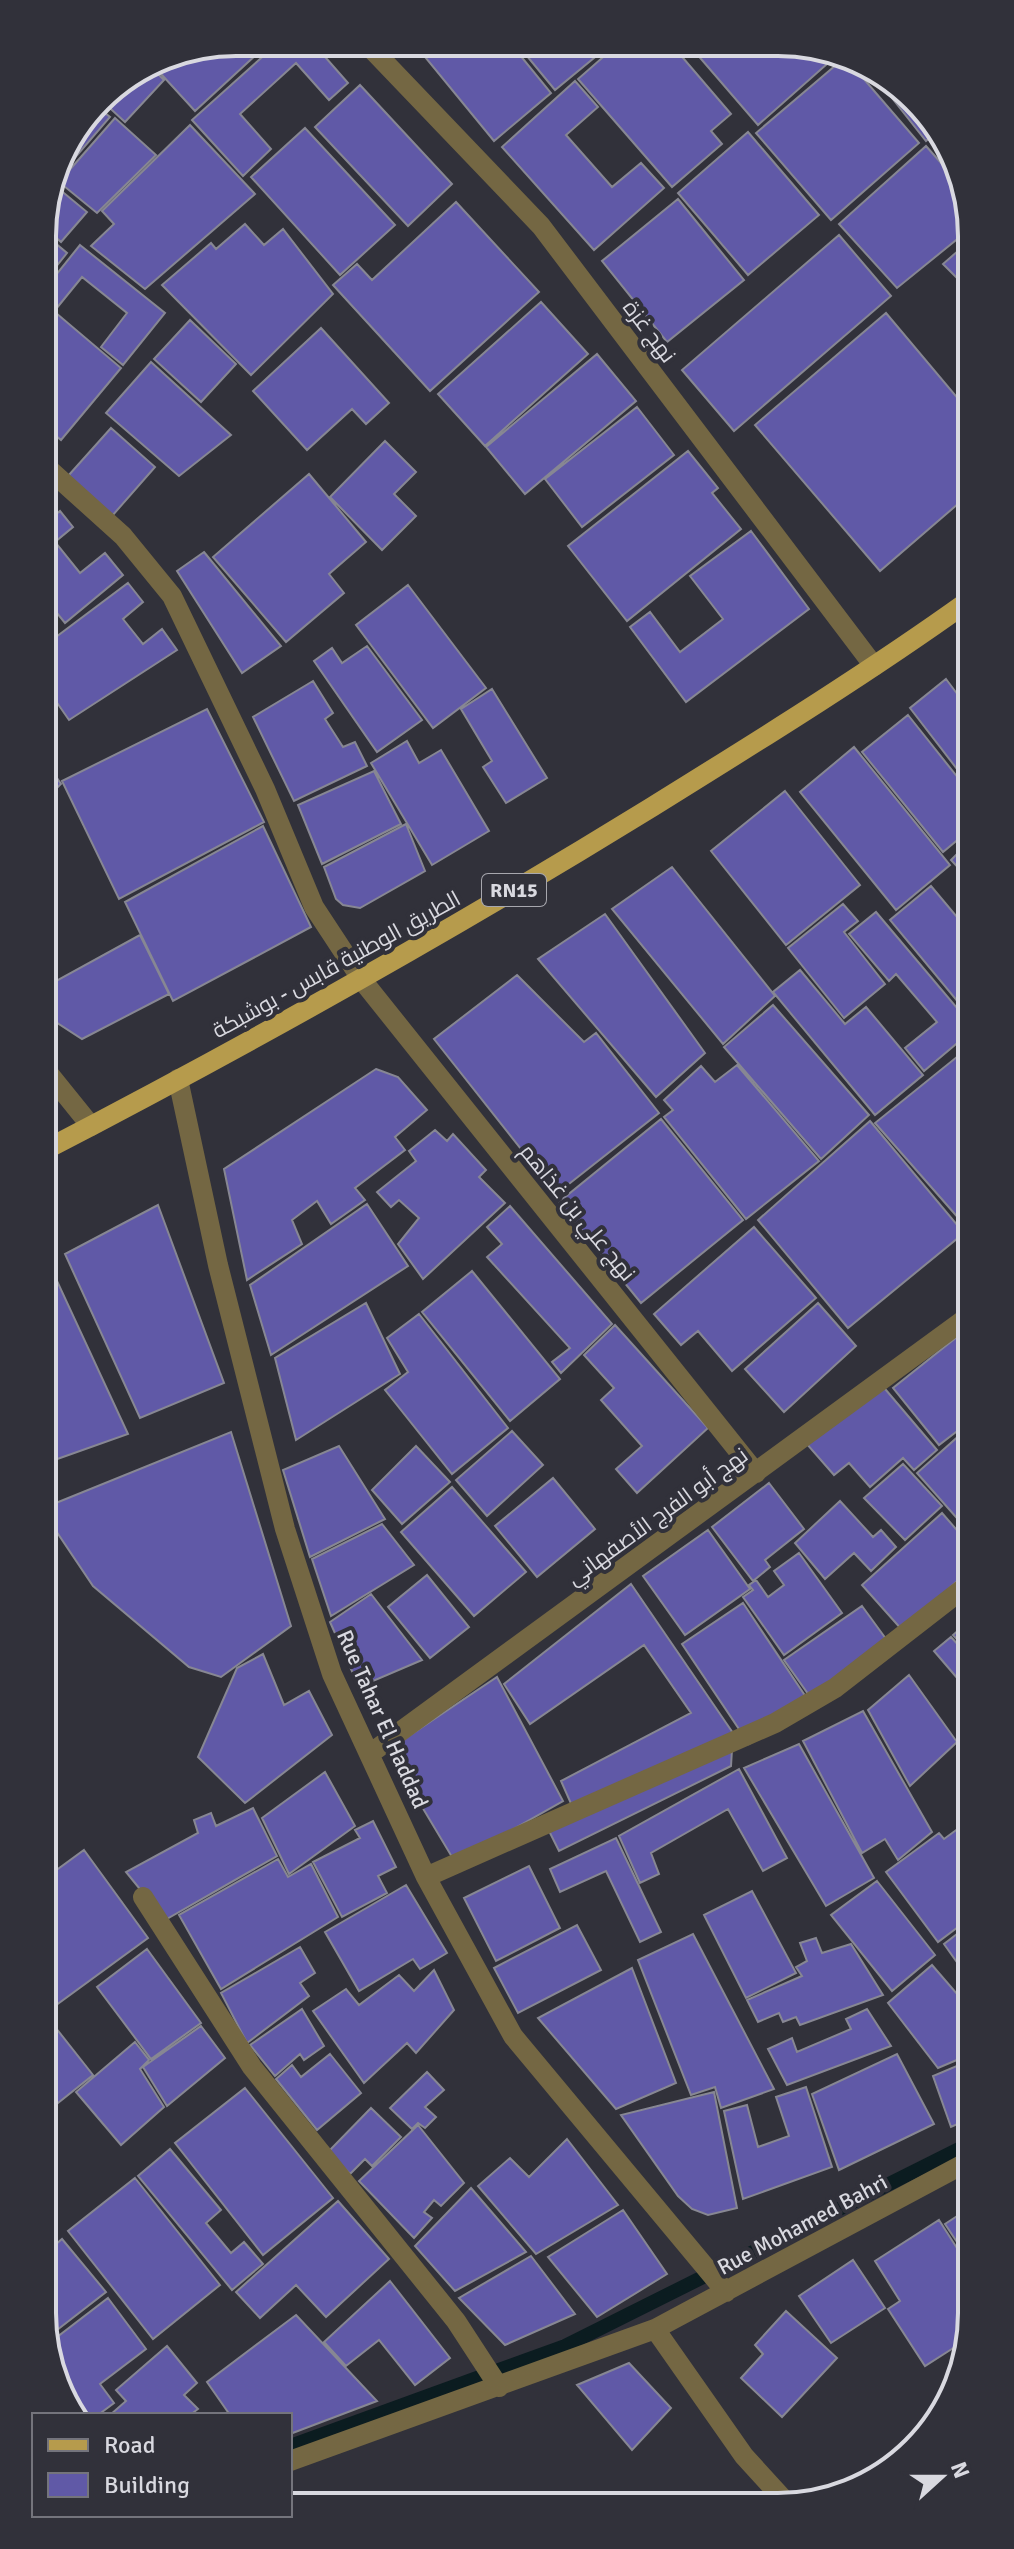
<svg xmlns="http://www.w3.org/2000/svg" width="1014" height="2549" viewBox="0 0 1014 2549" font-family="Signika,Cairo,sans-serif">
<rect width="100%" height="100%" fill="#31313a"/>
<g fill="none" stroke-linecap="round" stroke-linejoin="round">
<path stroke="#0b1c20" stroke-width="14" d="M290,2446L565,2346L971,2143"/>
</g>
<path fill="#6059a7" stroke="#878793" stroke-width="2" d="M236,42H270L195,111L151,63L162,57Z
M279,42H312L348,83L329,100L296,63L240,114L271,149L243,176L192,120Z
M420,43L511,44L551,93L494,141L416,46Z
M517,44H611L555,90Z
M618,44H627L631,49L636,45H672L731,114L711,131L722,144L672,187L578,79Z
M689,45L815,46L836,56L758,125Z
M843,59L851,64L919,143L831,220L756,133Z
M149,65L164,80L125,122L101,100L108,91Z
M873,74L906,91L933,135L926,141Z
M575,81L598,107L566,135L612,187L641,163L664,188L594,250L502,147Z
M360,85L452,184L408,226L315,127Z
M96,106L110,117L54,182L62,150Z
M115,118L156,155L97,213L59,182Z
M190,125L255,194L145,289L91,246L114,224L102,211Z
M305,128L395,225L340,275L251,177Z
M748,132L819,215L748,275L678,193Z
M926,146L965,190L966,232L897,288L839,224Z
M53,184L87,212L61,242L42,225Z
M678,199L744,280L667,342L602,261Z
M456,202L539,292L430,391L333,285L357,264L372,280Z
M245,224L264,245L283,229L333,294L251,375L162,285L211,243L216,249Z
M42,232L67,253L43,283Z
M839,235L891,296L734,431L682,370Z
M966,244V287L943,264Z
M80,245L165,313L123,365L101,347L127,313L82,277L56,309L43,298V291Z
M43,302L121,368L61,440L43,425Z
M541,302L588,354L485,446L438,394Z
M886,313L966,408V497L880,571L755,425Z
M190,320L236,364L201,402L154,359Z
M321,328L389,403L366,424L352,409L307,450L253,391Z
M597,354L636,401L525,494L486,447Z
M151,362L231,435L179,476L106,413Z
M637,407L674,455L582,527L545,479Z
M111,428L155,467L112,516L68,476Z
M385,441L416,472L394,494L416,516L382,550L330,497Z
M688,451L718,488L712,493L741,529L627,621L568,546Z
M309,474L366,542L329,574L344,593L286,642L213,557Z
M60,511L73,527L55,542L80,573L105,553L123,575L65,623L44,597L43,525Z
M751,531L809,609L686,702L630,627L650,612L680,652L723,619L690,576Z
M204,552L281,646L242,673L177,571Z
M128,583L143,602L123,619L143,644L162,629L177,650L69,720L44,684V646Z
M408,585L486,688L433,728L356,625Z
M44,602L54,615L44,624Z
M367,646L422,720L377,752L314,661L332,648L342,663Z
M946,679L967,707V782L910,708Z
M313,681L333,713L325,719L343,747L355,742L367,766L294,801L253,717Z
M492,689L547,778L506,803L483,767L492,761L461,709Z
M207,709L264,822L119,899L62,781Z
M908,715L967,789V832L943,852L862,752Z
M407,741L419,763L441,750L489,831L432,865L371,763Z
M854,747L950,865L896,910L800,792Z
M44,759L61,784L44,801Z
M374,771L401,824L322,864L298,805Z
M785,791L860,885L786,945L711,851Z
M406,824L425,871L360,908L343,905L336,899L324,867Z
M263,826L311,927L173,1001L125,902Z
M967,844V877L951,860Z
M672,867L775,996L723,1044L612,909Z
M931,886L968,930V1014L890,920Z
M843,904L858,921L844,932L885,984L844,1018L788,948Z
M876,912L968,1021V1034L924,1071L905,1048L937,1022L896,974L889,981L849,934Z
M605,914L705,1053L656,1097L538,959Z
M140,935L169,994L82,1039L45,1015V987Z
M800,970L845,1024L866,1007L923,1075L875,1115L773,992Z
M517,975L584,1042L596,1033L659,1113L560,1191L540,1173L434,1039Z
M773,1005L869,1115L821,1159L724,1047Z
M968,1048V1229L875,1123Z
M737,1065L819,1161L746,1219L664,1117L673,1110L664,1100L701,1066L715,1082Z
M376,1069L398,1077L427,1110L395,1137L405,1150L355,1188L365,1200L331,1224L317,1201L292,1220L302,1244L247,1280L224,1169Z
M661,1119L743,1220L641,1303L559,1202Z
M870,1121L964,1233L848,1328L758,1220Z
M435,1130L447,1141L453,1134L486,1170L479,1177L505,1203L423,1279L398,1244L419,1218L399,1200L391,1207L377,1192L416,1161L409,1151Z
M367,1204L408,1266L271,1355L250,1285Z
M158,1205L224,1383L140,1418L65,1254Z
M510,1206L612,1324L561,1373L552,1362L570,1348L487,1257L502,1244L487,1227Z
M754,1227L816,1298L732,1371L698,1331L681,1345L654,1314Z
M51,1268L128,1434L46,1463L45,1271Z
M472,1271L560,1379L510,1421L422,1312Z
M366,1303L400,1374L296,1440L275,1358Z
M818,1303L856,1346L784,1412L745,1369Z
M419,1314L508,1428L452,1474L385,1390L408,1372L387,1338Z
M615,1325L708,1428L637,1493L616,1469L642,1446L601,1400L614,1388L584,1355Z
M962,1333L969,1342V1422L939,1445L893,1388Z
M880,1383L937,1450L914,1470L903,1458L870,1487L849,1463L834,1475L805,1442Z
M512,1431L543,1465L487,1516L456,1480Z
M231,1432L291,1626L221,1677L189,1667L93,1586L46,1516V1507Z
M961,1434L969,1443V1519L963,1525L917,1473Z
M339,1446L385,1519L310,1557L283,1470Z
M416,1446L450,1482L402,1524L372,1490Z
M903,1464L942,1506L905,1540L864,1498Z
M553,1478L595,1529L537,1577L495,1526Z
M769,1483L804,1529L765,1560L770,1567L753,1581L712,1527Z
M452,1487L526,1572L474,1616L401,1532Z
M840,1501L873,1537L881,1530L896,1547L871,1571L854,1553L825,1579L795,1543Z
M942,1513L969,1544V1570L903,1631L862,1585Z
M382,1524L414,1565L331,1616L312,1559Z
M708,1530L750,1589L685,1635L643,1576Z
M799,1553L842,1613L784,1655L743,1597L753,1590L749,1585L756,1580L768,1597L784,1585L774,1571Z
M427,1575L469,1627L430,1658L388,1607Z
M631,1584L733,1733L731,1766L559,1851L545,1823L573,1808L561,1781L691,1713L644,1645L530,1724L504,1684Z
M371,1594L422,1660L359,1687L330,1622Z
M743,1603L810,1703L749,1744L682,1644Z
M862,1606L889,1643L811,1698L784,1660Z
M970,1620V1653L953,1635Z
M951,1637L970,1658V1693L934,1651Z
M263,1654L284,1705L309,1691L332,1735L245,1803L198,1757L237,1668Z
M909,1675L957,1742L910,1786L868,1710Z
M497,1677L563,1801L455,1862L388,1750Z
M863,1711L932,1832L898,1860L885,1839L862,1853L803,1741Z
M799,1744L874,1878L826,1906L744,1768Z
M970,1750V1773L959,1758Z
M739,1769L787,1858L763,1871L728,1809L651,1853L659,1874L640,1883L619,1836Z
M325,1772L355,1826L289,1874L262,1818Z
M253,1808L277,1856L165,1920L126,1872L198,1833L194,1820L211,1813L216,1826Z
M970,1820V1918L938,1942L886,1872L939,1833L944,1839Z
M373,1821L396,1867L378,1876L387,1893L342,1917L313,1862L360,1838L355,1830Z
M616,1838L661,1932L640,1942L606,1871L560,1892L550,1869Z
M84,1850L148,1938L48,2011L47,1877Z
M278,1859L288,1877L311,1864L338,1917L221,1989L179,1915Z
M529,1866L560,1928L496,1961L464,1898Z
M877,1881L935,1955L892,1991L831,1915Z
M406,1885L447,1953L420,1969L413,1959L359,1991L325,1932Z
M752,1891L796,1973L746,1998L704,1915Z
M970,1924L971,1982L944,1944Z
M577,1925L601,1970L518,2013L494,1968Z
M693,1934L774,2089L721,2108L715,2087L691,2095L638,1960Z
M816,1938L822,1953L851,1944L883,1995L800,2025L796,2017L783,2022L779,2013L758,2022L747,2000L802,1976L796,1967L807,1961L800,1943Z
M300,1947L315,1973L300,1983L309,1996L247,2043L221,1993Z
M147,1949L201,2023L151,2059L97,1987Z
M932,1965L971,2010V2054L938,2068L888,2003Z
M632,1968L676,2083L616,2109L538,2018Z
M434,1970L454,2010L416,2053L407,2043L364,2083L313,2011L346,1989L359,2005L399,1975L414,1991Z
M302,2009L324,2046L304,2060L300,2054L275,2076L250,2045Z
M867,2009L891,2046L787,2085L768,2049L792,2038L797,2052L851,2029L846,2019Z
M48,2018L93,2075L48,2111Z
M201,2026L225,2058L167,2106L143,2067Z
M135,2042L149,2060L140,2069L164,2107L121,2145L76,2092Z
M330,2054L361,2093L317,2130L276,2079L292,2065L301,2077Z
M897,2054L934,2124L839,2170L812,2094Z
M971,2060V2118L951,2127L933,2076Z
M427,2072L444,2090L425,2107L436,2117L425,2128L418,2123L412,2129L390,2108Z
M806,2087L832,2167L743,2199L724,2111L747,2105L758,2147L789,2136L776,2097Z
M245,2088L333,2198L263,2255L175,2143Z
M714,2092L737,2208L708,2215L692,2209L678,2196L621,2115Z
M371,2108L401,2137L372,2166L365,2159L350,2174L328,2152Z
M418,2125L464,2183L441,2206L434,2200L424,2212L432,2218L414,2238L359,2181Z
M567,2139L618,2205L536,2254L478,2186L510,2158L529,2177Z
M170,2149L221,2210L206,2223L231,2253L244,2242L263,2264L232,2290L138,2176Z
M135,2178L220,2285L153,2339L68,2231Z
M471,2188L526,2252L455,2291L415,2246Z
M338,2201L389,2259L326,2317L296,2285L260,2318L236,2292Z
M971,2207V2263L945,2224Z
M623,2210L667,2274L597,2317L548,2257Z
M939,2220L971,2270L972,2325L969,2338L925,2366L888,2309L900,2301L875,2261Z
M62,2239L106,2292L48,2337V2251Z
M531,2256L575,2314L505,2345L459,2298Z
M853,2260L885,2308L831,2343L799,2296Z
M390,2281L450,2358L415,2385L379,2340L346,2366L324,2342Z
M108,2298L146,2349L100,2384L114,2403L98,2415H85L49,2362L48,2344Z
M786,2311L837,2358L782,2417L741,2378L763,2354L755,2345Z
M296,2315L377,2401L290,2434V2415H230L207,2382Z
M167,2346L197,2383L184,2395L198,2409L190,2415H110L126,2401L116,2390Z
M629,2363L671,2408L632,2450L577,2385Z"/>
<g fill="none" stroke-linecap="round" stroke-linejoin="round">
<path stroke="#746743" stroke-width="20" d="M366,43L541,226L874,666
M43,464L123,536L172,596L265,789L314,907L362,980L756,1473
M45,1069L91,1126
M178,1079L218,1265L285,1529L332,1674L426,1877L513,2036L726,2292
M371,1753L969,1316
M426,1877L775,1723L835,1688L969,1584
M143,1897L252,2067L456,2321L499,2387
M655,2329L744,2456L785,2501
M290,2461L655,2329L971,2160"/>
<path stroke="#b69b4c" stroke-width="20" d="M45,1150C251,1043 454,929 652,807C758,741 865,675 967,602"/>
</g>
<g text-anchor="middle" stroke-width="8" stroke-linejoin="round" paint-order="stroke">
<rect fill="#31313a" stroke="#a7a7ae" stroke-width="2" x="482" y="874" width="64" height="32" rx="6"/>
<g font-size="20" font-weight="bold" fill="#d9d9e0">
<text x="514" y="897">RN15</text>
</g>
<g font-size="22" fill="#d9d9e0" stroke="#31313a">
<text transform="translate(650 331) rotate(53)" y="8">نهج غزة</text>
<text transform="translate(336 964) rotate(-29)" y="8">الطريق الوطنية قابس - بوشبكة</text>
<text transform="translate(578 1212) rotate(51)" y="8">نهج علي بن غذاهم</text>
<text transform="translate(657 1516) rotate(-36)" y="8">نهج أبو الفرج الأصفهاني</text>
<text transform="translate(383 1719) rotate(66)" y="8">Rue Tahar El Haddad</text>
<text transform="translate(802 2224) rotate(-28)" y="8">Rue Mohamed Bahri</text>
</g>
</g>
<path d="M0 0H1014V2549H0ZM236 56H778A180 180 0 0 1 958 236V2313A180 180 0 0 1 778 2493H236A180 180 0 0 1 56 2313V236A180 180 0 0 1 236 56Z" fill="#31313a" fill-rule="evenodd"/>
<path fill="none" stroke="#d9d9e0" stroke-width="4" d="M236 56H778A180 180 0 0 1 958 236V2313A180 180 0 0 1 778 2493H236A180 180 0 0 1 56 2313V236A180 180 0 0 1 236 56Z"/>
<rect x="32" y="2413" width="260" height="104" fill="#31313a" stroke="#74747c" stroke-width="2"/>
<rect x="48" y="2439" width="40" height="12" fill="#b69b4c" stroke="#74747c" stroke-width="2"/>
<text x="104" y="2453" font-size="24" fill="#d9d9e0">Road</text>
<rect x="48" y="2473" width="40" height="24" fill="#6059a7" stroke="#74747c" stroke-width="2"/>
<text x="104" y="2493" font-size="24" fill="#d9d9e0">Building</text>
<g transform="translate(942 2477) rotate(69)" stroke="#31313a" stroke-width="6" paint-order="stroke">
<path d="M0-6L14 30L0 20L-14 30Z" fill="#d9d9e0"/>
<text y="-12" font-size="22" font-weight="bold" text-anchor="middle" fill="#d9d9e0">N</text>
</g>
</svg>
